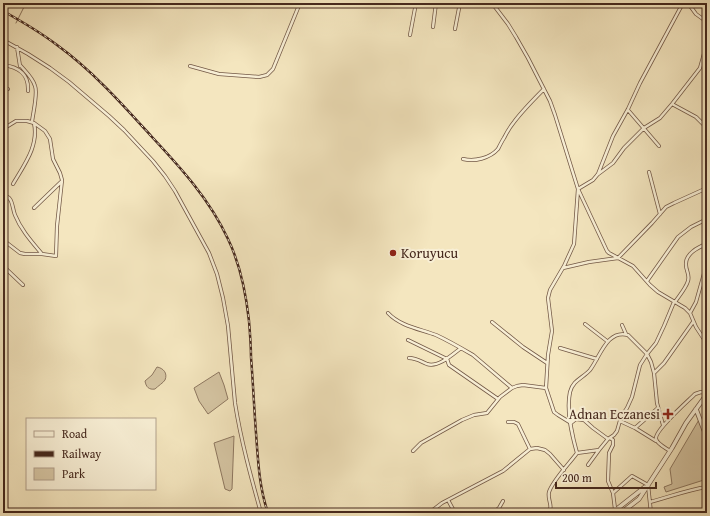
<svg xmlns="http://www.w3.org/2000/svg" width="710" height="516" viewBox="0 0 710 516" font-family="'Gentium Book Plus',serif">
<rect width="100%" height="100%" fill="#f4e6bf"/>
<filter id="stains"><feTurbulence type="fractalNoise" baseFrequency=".005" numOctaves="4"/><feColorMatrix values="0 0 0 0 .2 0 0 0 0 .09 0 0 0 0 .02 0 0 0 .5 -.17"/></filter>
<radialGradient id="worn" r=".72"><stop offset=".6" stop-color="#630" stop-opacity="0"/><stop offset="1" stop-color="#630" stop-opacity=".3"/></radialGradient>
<path fill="#d6c6a4" stroke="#8e7861" d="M157,367C163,368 168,373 165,380C163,383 158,386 155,389C149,390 146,387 145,381L152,375Z
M219,372L224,385L228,399L208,414L199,401L194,388Z
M700,418L707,438V479L666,492L664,487L672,484L670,469Z
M234,436L232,489L230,491L225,489L214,443Z"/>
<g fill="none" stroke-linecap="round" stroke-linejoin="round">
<path stroke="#8b745e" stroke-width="1" d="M16,23L26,3"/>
<g stroke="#725846" stroke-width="4">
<path id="minor" d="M407,3L415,5
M492,3L508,24L516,37L528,58L550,101L555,115L578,189L607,251L609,253L633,266L650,285L658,292L685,308L690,313L696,327L707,344
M688,3L696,14L707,22
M433,27L436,3
M455,29L460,3
M410,35L416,3
M3,40L28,54L50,68L69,82L109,116L124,130L153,161L165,176L175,191L209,253L217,274L223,298L228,326L235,403C241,441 251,477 261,513
M17,47L20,66
M3,65C19,67 29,74 28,91
M20,65C25,71 33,78 35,86C38,93 33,113 32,122
M190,66L219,74L259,77L267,75L273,69L300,3
M3,87L8,89
M672,104L696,117L707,128
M628,110L659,146
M3,129L16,121H27L34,123L45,131L50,139L53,159L60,173L62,180L57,226L56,256L42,254H25L20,253L7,243H3
M463,159C475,162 490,158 498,149C500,145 502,141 504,138C507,132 510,127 514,122C523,110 533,100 544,89
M649,172L660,214
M597,175L613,163L624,148L644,128L660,118L672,104L700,68L707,43
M13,184C24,165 39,146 34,123
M3,196C13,195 12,208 15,215C21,230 32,242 42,254
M34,208L61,182
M3,266L23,285
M563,268L589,262L618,258L652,223L666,207L674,203L707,188
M647,281L678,237L691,227L707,219
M675,302C679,296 686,288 688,281C690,274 686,271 686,265C685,254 698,247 707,244
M388,313C400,326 420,329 436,335C449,341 461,348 473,355L512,388
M690,313L696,302L707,263
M492,322L523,347L547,363
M585,324L607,341
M622,325L626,334
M408,340L447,359L449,365L498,399
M560,348L597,359
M409,358C416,358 420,361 427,364C438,368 453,354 461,348
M654,373L664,363L693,322
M620,421L635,428L656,441
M508,422H514L518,424L530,449
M635,428L658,408
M610,438L613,440V445L609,453L608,481L613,493
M608,439L593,428L584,420L576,419L571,423L558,415L554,412L546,388L548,355L552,331L548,298L550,290L564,266L574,244L578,189L593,180L598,174L613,136L628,109L640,83L683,3
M413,451L421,443L462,420L474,415L487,413L500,397L512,388L517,386L523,385L546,388
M670,451C666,448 657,444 656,439C654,431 688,401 695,394L701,392L707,393
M577,453C572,435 566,411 570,392C573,380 583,378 590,370C600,357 607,329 628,335L647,354L651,362L654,373L657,403L663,425
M588,465L599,450
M448,500L455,513
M650,502C669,497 687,490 707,487
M615,509L613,493L632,476L648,485L651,513
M429,513L442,503L503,471L530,449L537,448L545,450L550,454L564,470
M493,513L499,508L503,501
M548,513C554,506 547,500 549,492C553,480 569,464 577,453L599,450L608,439L614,435L617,431L621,417L627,408L632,397L640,365L647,354L656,343L664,326L674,302"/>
</g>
<g stroke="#725846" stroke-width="5">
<path id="tertiary" d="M696,409L707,438
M617,509L645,487
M614,513L615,509H619
M621,513L639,499L672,448L686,423L707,394"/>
</g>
<use href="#minor" stroke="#f8efd5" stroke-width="2.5"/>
<use href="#tertiary" stroke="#f8efd5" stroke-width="3.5"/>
<g stroke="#46291e" stroke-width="2.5">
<path id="rail" d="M3,11C21,21 40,32 57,45C93,71 123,105 152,137C181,168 210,200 228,239C240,264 246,293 249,321C250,333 251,345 251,357C253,382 254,407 256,433C258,460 259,487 268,513"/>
</g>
<use href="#rail" stroke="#f8efd5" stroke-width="1" stroke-dasharray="3" stroke-linecap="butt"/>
</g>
<g fill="#8f2418" stroke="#f8efd5" stroke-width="1.5">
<circle cx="393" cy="253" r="4"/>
<path d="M666 408h4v4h4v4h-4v4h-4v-4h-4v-4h4z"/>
</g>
<g text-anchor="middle" stroke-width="4" stroke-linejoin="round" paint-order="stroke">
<g font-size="14" fill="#46291e" stroke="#f8efd5" text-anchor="start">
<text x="401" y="258">Koruyucu</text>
<text x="660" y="419" text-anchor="end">Adnan Eczanesi</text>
</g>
</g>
<rect width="710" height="516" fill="none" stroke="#f4e6bf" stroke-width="16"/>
<rect x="4" y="4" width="702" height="508" fill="none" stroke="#46291e" stroke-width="2"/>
<rect x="8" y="8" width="694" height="500" fill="none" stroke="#46291e"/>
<rect x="26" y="418" width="130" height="72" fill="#f8efd5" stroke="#b1a08c"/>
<rect x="34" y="431" width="20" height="6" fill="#f8efd5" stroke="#b1a08c"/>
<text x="62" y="438" font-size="12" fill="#46291e">Road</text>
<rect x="34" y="451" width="20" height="6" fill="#46291e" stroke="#b1a08c"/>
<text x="62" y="458" font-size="12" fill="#46291e">Railway</text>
<rect x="34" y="468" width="20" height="12" fill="#d6c6a4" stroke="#b1a08c"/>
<text x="62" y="478" font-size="12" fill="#46291e">Park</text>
<path d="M556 482v6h100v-6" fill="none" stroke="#46291e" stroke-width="2"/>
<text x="562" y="482" font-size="12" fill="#46291e" stroke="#f8efd5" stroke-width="3" paint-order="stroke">200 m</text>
<rect width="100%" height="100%" filter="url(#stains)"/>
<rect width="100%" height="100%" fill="url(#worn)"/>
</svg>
